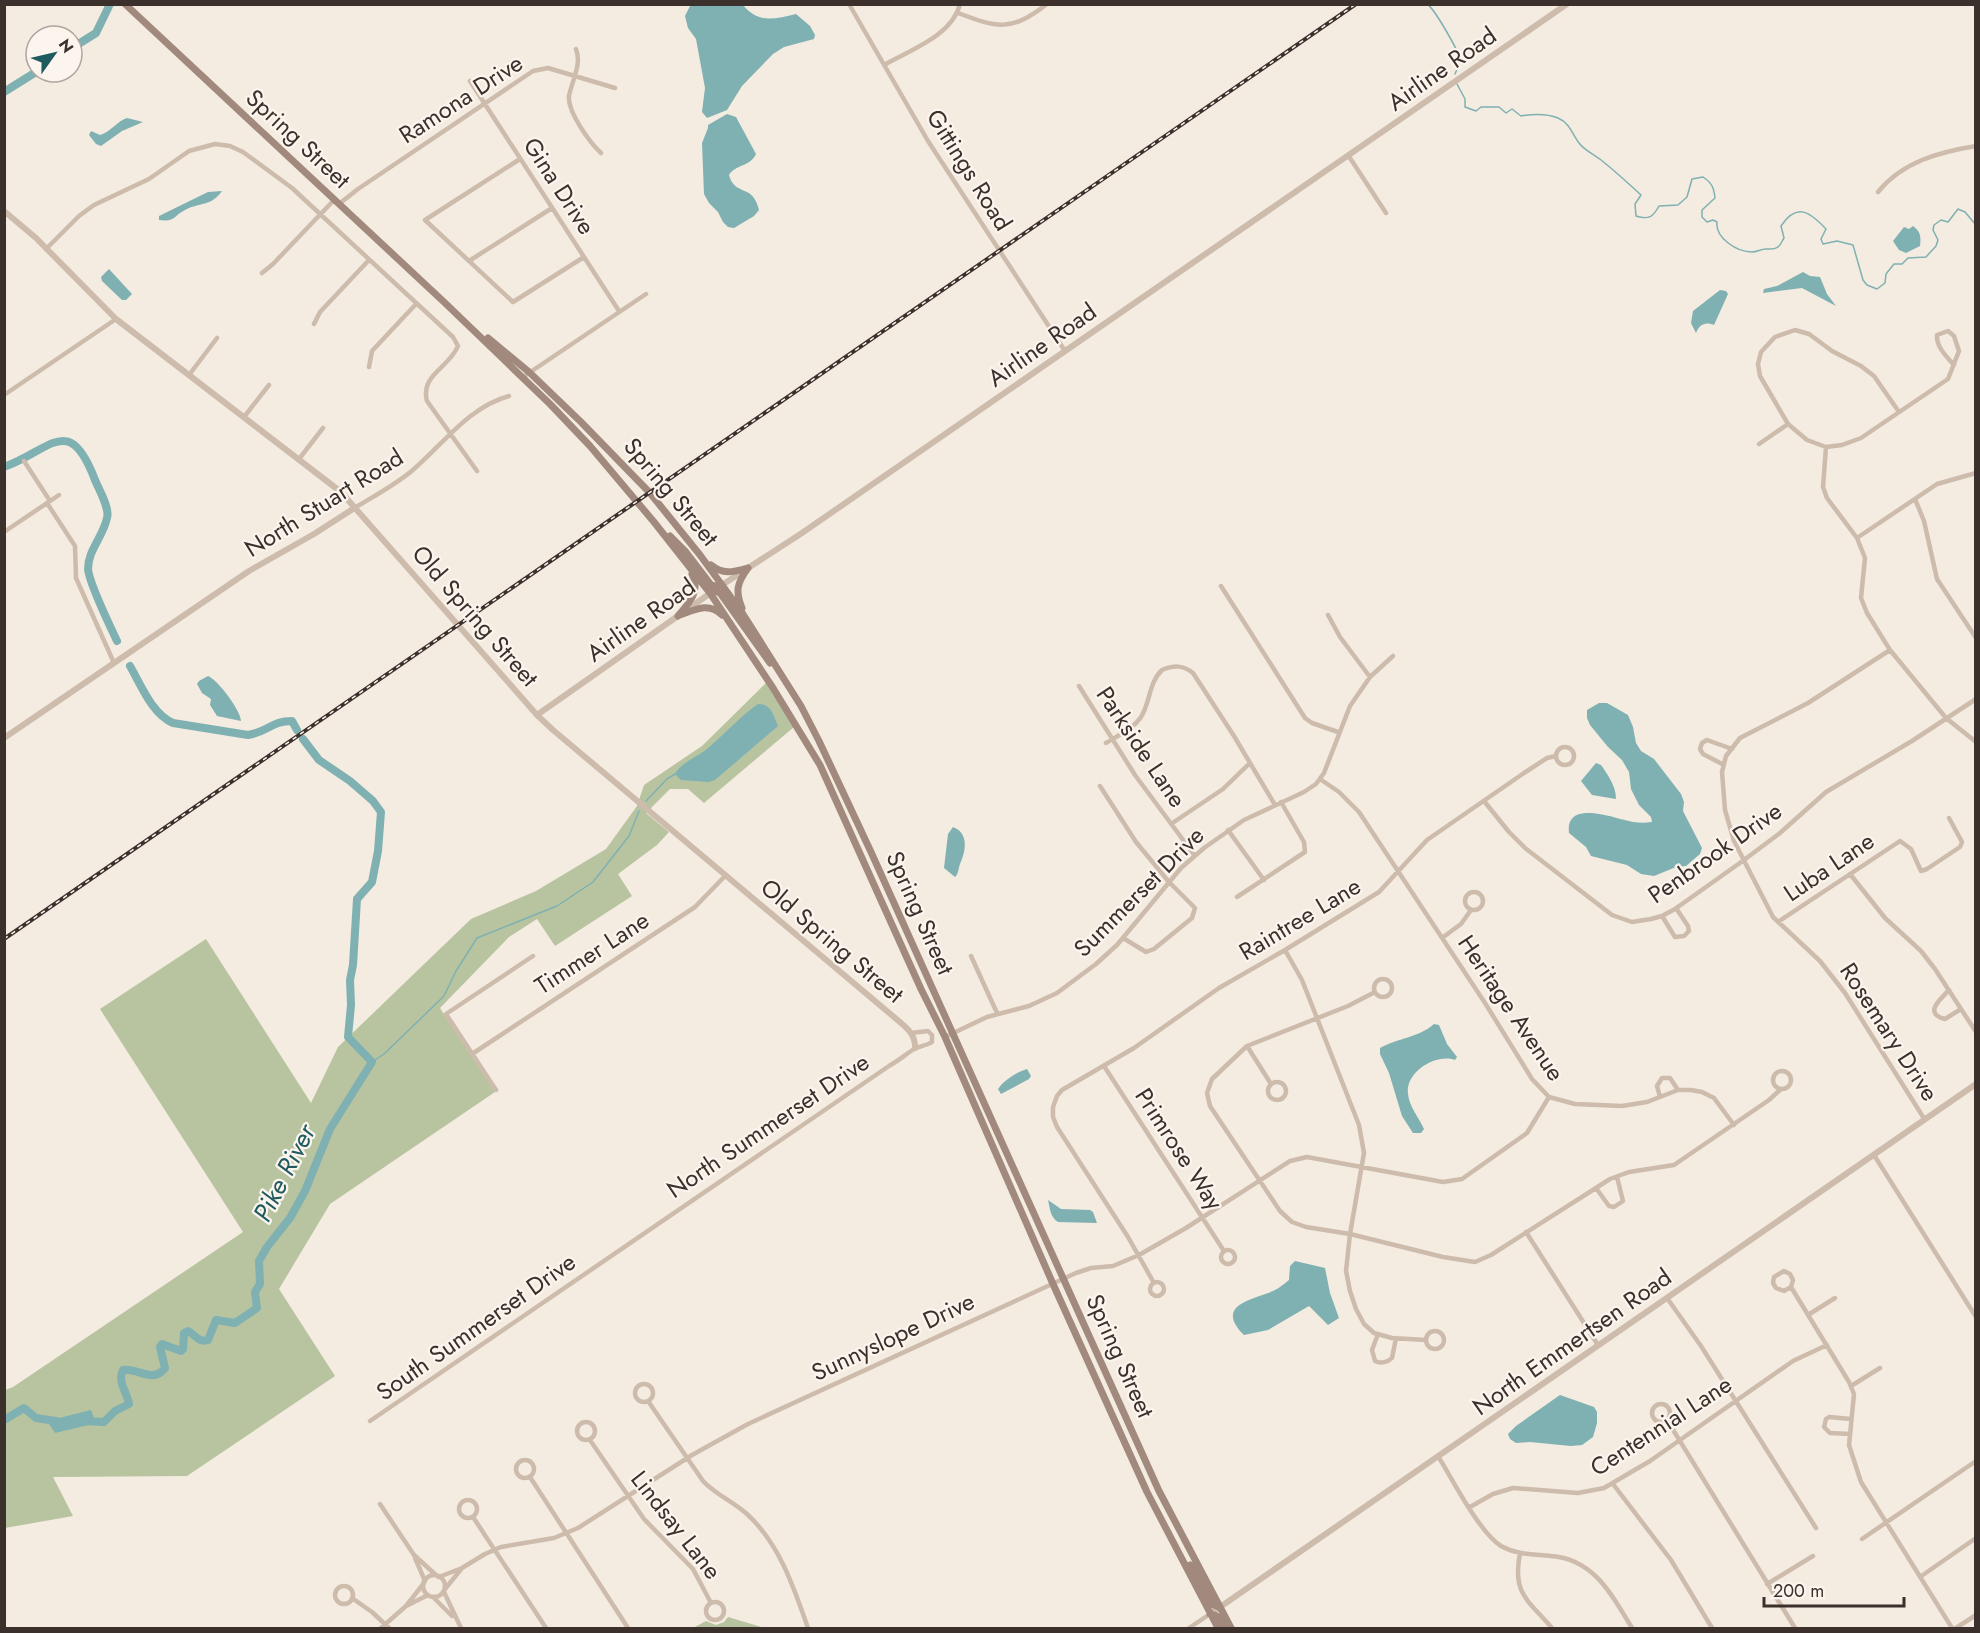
<svg xmlns="http://www.w3.org/2000/svg" width="1980" height="1633" viewBox="0 0 1980 1633" font-family="Jost,sans-serif">
<rect width="100%" height="100%" fill="#f4ebe1"/>
<path fill="#b8c4a0" d="M766,683L794,727L704,803L688,789H670L646,813L669,832L657,845L618,874L632,896L555,946L537,919L509,937L440,1008L495,1092L330,1204L279,1289L335,1376L187,1476L53,1477L73,1516L5,1528V1390L13,1387L243,1232L100,1009L206,939L311,1103L338,1047L471,919L536,891L606,849L637,806L644,785L702,746Z
M728,1617L765,1628H693L706,1621L716,1625L724,1622Z"/>
<path fill="#7fb0b2" d="M691,4L743,5C759,24 774,19 796,14L810,26L815,35L814,39L784,47L773,54L742,86L727,110L707,118L702,112L705,88L696,39L688,28L685,16Z
M727,114L736,117L756,154C750,167 736,164 729,175C735,197 753,183 759,210L754,216L734,228L728,227L723,222L718,212L709,203L704,194L702,143L708,128V125Z
M127,118L143,122L122,131L101,146L96,144L89,135L91,131L100,135C111,132 117,121 127,118Z
M222,191C211,207 199,202 185,210C173,216 176,222 159,220V216L208,192Z
M1913,226C1921,232 1921,237 1920,246L1906,253L1899,250L1893,241L1904,227L1909,229Z
M109,269L132,294L126,300H122L102,281L101,277Z
M1803,272L1810,276L1820,277L1827,294L1836,306L1802,288L1763,293L1764,289L1777,286Z
M1720,290L1726,291L1728,294L1714,325C1705,321 1699,325 1696,333L1691,323L1693,311Z
M208,676C218,680 241,711 241,721L217,716L210,705L211,699L202,693L197,684L199,681Z
M1599,703H1607L1628,715L1633,727L1636,743L1641,751L1654,759L1681,794L1684,802L1683,811L1702,848L1700,854L1686,866L1676,867L1654,876L1641,874L1627,865L1591,856L1586,847L1569,833C1565,798 1616,819 1633,822C1639,823 1646,823 1652,822L1651,817L1639,805L1631,789L1629,772L1622,760L1608,747L1590,725L1587,718V710Z
M758,704C771,703 774,716 778,726L715,780L709,782L681,780L675,774C681,762 698,757 708,748C725,734 739,717 758,704Z
M1596,763L1601,765C1608,775 1616,786 1616,799L1592,795L1581,781Z
M953,827C969,833 966,851 960,864C958,869 959,873 955,877L944,868L948,834Z
M1434,1024L1439,1025L1447,1044L1457,1057L1455,1060C1436,1053 1405,1072 1408,1094C1409,1106 1419,1118 1424,1129L1421,1133H1413L1402,1116L1389,1073L1380,1054V1048C1398,1038 1418,1038 1434,1024Z
M1027,1069L1031,1076L1029,1079L1001,1094L998,1089C1004,1080 1017,1072 1027,1069Z
M1048,1200L1061,1209L1090,1210L1093,1212L1097,1223L1058,1222C1050,1217 1050,1208 1048,1200Z
M1295,1261L1325,1268L1330,1293L1339,1318L1328,1325L1309,1306L1268,1330L1244,1335C1214,1305 1252,1300 1273,1291C1278,1289 1284,1284 1289,1280L1290,1266Z
M1560,1395L1594,1407L1597,1412V1423L1593,1437L1582,1445L1571,1446L1530,1442L1516,1443L1510,1439L1508,1434L1516,1426Z
M91,1410L95,1421L93,1424L55,1433L47,1421Z"/>
<g fill="none" stroke-linecap="round" stroke-linejoin="round">
<path stroke="#7fb0b2" stroke-width="1.5" d="M1427,4C1435,9 1457,49 1461,60L1455,74
M1457,84L1465,99V107L1476,111L1481,107H1499L1506,113L1512,109L1521,116C1533,114 1548,114 1558,118C1570,123 1572,134 1579,143C1584,150 1595,155 1601,160C1615,171 1628,183 1641,195L1635,204L1636,216C1649,220 1653,217 1659,206L1678,205L1687,197L1692,179L1703,177C1712,183 1714,188 1715,198L1702,210V217L1707,222L1713,220L1717,222C1715,238 1737,252 1752,252C1757,252 1761,249 1766,249C1771,249 1775,250 1779,246C1781,244 1782,241 1784,238L1781,226C1797,202 1810,212 1826,229L1821,239L1823,244L1837,241L1853,245L1863,280L1867,285L1877,289L1885,283L1886,274L1894,264H1902L1908,258L1926,257L1936,246L1938,240L1933,230L1934,225L1941,220L1948,222L1958,209L1965,212L1976,225
M646,801L667,779L675,774
M372,1062L384,1054L444,996L456,971L477,938L557,906L593,882L629,836L639,811"/>
<path stroke="#7fb0b2" stroke-width="8" d="M72,48L96,33L110,4
M4,92L36,72
M4,467C50,451 69,411 95,480C99,490 110,508 107,518C103,537 88,550 88,569C89,583 110,626 117,641
M130,666C141,685 152,714 173,723L248,735C268,732 271,721 292,721L297,730
M4,1420L24,1408L36,1418L56,1421
M84,1421L104,1422L115,1411L129,1404C127,1392 117,1382 123,1370C139,1368 153,1384 165,1368L160,1347L162,1344L181,1351L183,1349L184,1333L188,1331C196,1335 198,1343 208,1340L216,1320L235,1323L257,1308L255,1292L260,1284L259,1261L267,1247L290,1218L305,1191L330,1129L372,1062L348,1037L351,1005L350,980L353,965L357,899L372,882L378,851L381,812L373,801L350,781L319,760L303,739"/>
<path stroke="#cdbbac" stroke-width="4.5" d="M849,4L928,141L1065,351
M958,13C998,28 1011,32 1047,4
M576,49C582,65 572,80 569,96C567,111 590,143 601,153
M884,65C910,50 952,36 960,4
M470,81L619,311
M1348,155L1386,213
M520,159L425,220L513,302L584,257
M1878,192C1902,162 1939,152 1976,146
M339,204L358,189L533,71L548,68L615,88
M46,249L79,216L94,205L149,179L189,151L215,144L230,146L243,152L292,188L453,337L458,346C449,368 420,375 427,401L477,471
M469,261L552,208
M262,273L273,264L334,200
M314,324L320,312L369,260
M369,367L372,351L416,304
M189,375L217,338
M523,377L646,294
M4,395L116,319
M1899,412L1874,376L1861,366L1832,351L1809,334L1795,330L1775,337L1761,352L1758,364L1760,376L1788,424L1807,440L1826,447L1842,445L1861,438L1948,379L1959,351L1954,336L1948,331L1937,335C1936,347 1947,357 1954,365
M244,417L269,385
M1759,444L1788,424
M1826,447L1823,487L1827,498L1857,538L1865,558L1861,598L1867,613L1890,650L1946,718L1976,742
M299,459L323,428
M24,461L50,501
M1915,499L1924,521L1937,579L1976,638
M47,503L75,546L76,578L114,663
M356,507C376,495 397,484 414,469C444,443 469,407 509,396
M4,532L59,495
M1857,538L1937,484L1976,473
M1221,586L1305,718L1312,723L1338,732
M1328,615L1340,637L1370,677
M1890,650L1808,703L1740,738L1726,756L1722,772L1725,810L1734,841L1773,917L1820,961L1845,993L1925,1120
M1079,686L1135,775L1195,856
M1106,743C1117,736 1133,729 1141,717C1150,703 1149,682 1162,670C1174,665 1183,665 1193,673L1234,736L1275,805
M1556 756a9 9 0 1 1 18 0a9 9 0 1 1-18 0Z
M1724,765L1703,754L1700,749L1702,743L1707,740L1732,749
M1320,779L1339,792L1359,812L1485,1003L1532,1079L1549,1097L1575,1104L1622,1106L1647,1102L1678,1090H1691L1702,1092L1714,1098L1734,1125
M1100,786L1136,842L1169,882L1195,908L1192,918L1154,949L1146,952L1123,938
M1484,801L1509,832L1525,848L1612,915L1632,922L1651,919L1662,916L1675,909L1744,860L1780,833L1826,792L1912,741L1976,699
M1171,824L1223,789L1250,763
M1228,830L1264,880
M1850,874L1885,918L1921,951L1935,969L1976,1032
M1465 901a9 9 0 1 1 18 0a9 9 0 1 1-18 0Z
M1237,897L1305,852L1304,842L1281,802
M1662,916L1675,937L1684,936L1689,931L1688,926L1676,908
M1778,922L1900,841L1911,849L1921,871L1927,869L1960,847L1962,842L1949,818
M1442,938L1461,924L1471,910
M1285,950L1302,980L1359,1125L1364,1153L1350,1234L1346,1271L1350,1291L1356,1309L1364,1324L1374,1333L1392,1338L1426,1340
M971,956L997,1013
M1374 988a9 9 0 1 1 18 0a9 9 0 1 1-18 0Z
M1949,990C1942,998 1922,1013 1945,1019L1961,1009
M1375,992L1348,1006L1247,1046L1212,1079L1207,1093L1210,1106L1280,1211L1292,1222L1306,1227L1350,1234L1443,1257L1475,1262L1491,1255L1610,1179L1629,1172L1674,1165L1769,1100L1780,1090
M945,1037L987,1017L1029,1006L1057,993L1096,964L1117,945L1181,868L1204,848L1244,820L1304,792L1316,784L1324,773L1350,706L1370,677L1393,656
M1247,1046L1271,1084
M472,1054L695,907L725,876
M1104,1066L1224,1251
M1773 1080a9 9 0 1 1 18 0a9 9 0 1 1-18 0Z
M1268 1091a9 9 0 1 1 18 0a9 9 0 1 1-18 0Z
M496,1090L446,1014L533,956
M1660,1097L1657,1086L1662,1078H1670L1678,1090
M1874,1155L1976,1317
M1596,1188L1609,1206L1614,1207L1623,1201L1617,1177
M1526,1232L1598,1345
M1221 1257a7 7 0 1 1 14 0a7 7 0 1 1-14 0Z
M1150 1289a7 7 0 1 1 14 0a7 7 0 1 1-14 0Z
M1154,1283L1128,1237L1057,1127L1053,1117V1107L1057,1096L1062,1090L1134,1048L1219,988L1285,950L1379,892L1427,840L1524,773L1547,758L1556,756
M1791,1287L1784,1291L1776,1288L1773,1283L1774,1277L1784,1271L1790,1274L1793,1280L1791,1287L1849,1382L1854,1394L1849,1445L1861,1482L1952,1628
M1667,1298L1701,1346L1816,1528
M1808,1315L1835,1298
M1426 1340a9 9 0 1 1 18 0a9 9 0 1 1-18 0Z
M1378,1334L1372,1350L1375,1361C1381,1364 1388,1362 1392,1358L1396,1338
M635 1393a9 9 0 1 1 18 0a9 9 0 1 1-18 0Z
M1851,1386L1880,1368
M648,1401L703,1481C716,1495 734,1502 748,1515C780,1545 794,1588 808,1628
M1652 1413a9 9 0 1 1 18 0a9 9 0 1 1-18 0Z
M1667,1420L1795,1628
M370,1421L889,1066C898,1061 905,1055 914,1049C919,1046 926,1046 932,1042V1035L928,1031L911,1033
M577 1431a9 9 0 1 1 18 0a9 9 0 1 1-18 0Z
M1850,1434L1830,1433L1824,1427L1826,1419L1829,1417L1851,1419
M590,1440L644,1519L693,1569L711,1603
M1438,1456C1453,1480 1479,1532 1501,1546C1517,1555 1533,1554 1551,1556C1594,1559 1612,1595 1632,1628
M516 1469a9 9 0 1 1 18 0a9 9 0 1 1-18 0Z
M530,1477L628,1628
M1613,1484L1671,1560L1712,1628
M459 1509a9 9 0 1 1 18 0a9 9 0 1 1-18 0Z
M380,1504L414,1555L437,1576
M1470,1507L1493,1494L1513,1488L1578,1493L1604,1488L1650,1461L1793,1361L1827,1345
M473,1517L546,1628
M1862,1539L1976,1461
M1520,1553C1512,1594 1528,1600 1552,1628
M415,1558L425,1581
M423 1586a11 11 0 1 1 22 0a11 11 0 1 1-22 0Z
M439,1577L462,1568L485,1554L501,1547L554,1538L578,1528L692,1455L748,1424L1076,1273L1091,1268L1113,1266L1139,1255L1186,1228L1290,1161L1307,1157L1443,1182L1462,1179L1527,1133L1549,1097
M1920,1577L1976,1538
M1767,1584L1813,1556
M335 1595a9 9 0 1 1 18 0a9 9 0 1 1-18 0Z
M445,1589L462,1568
M444,1592L461,1628
M433,1597L452,1616
M352,1598L372,1612L389,1628
M706 1611a9 9 0 1 1 18 0a9 9 0 1 1-18 0Z
M406,1606L428,1595
M381,1628L406,1606L424,1583
M1189,1628L1210,1614
M1956,1628L1976,1615"/>
<path stroke="#cdbbac" stroke-width="6" d="M4,211L36,238L116,319L341,492L537,715L553,730L894,1017C904,1026 916,1033 915,1048
M537,715L722,585L802,533L1567,4
M4,738L249,571L314,534L356,507
M1210,1614L1976,1084"/>
<path stroke="#a18a7d" stroke-width="7" d="M125,4L444,302L550,404L590,446L654,522L710,593L773,688L820,765L921,989L945,1037L1053,1284L1147,1492L1218,1628
M488,338L529,372L581,422L650,493L700,555L741,611L801,706L819,741L871,852L1159,1491L1231,1628
M670,536L685,551L711,585L715,586L722,585
M711,565C723,575 733,572 748,568
M710,593L715,591L720,593L770,663
M742,608C735,591 737,583 748,568
M680,615C696,609 709,602 722,615
M678,616C689,603 701,591 692,574
M1190,1565L1211,1604L1219,1607
M1210,1614C1219,1615 1222,1621 1226,1628"/>
<g stroke="#3b302b" stroke-width="4">
<path id="rail" d="M4,939L1356,4"/>
</g>
<use href="#rail" stroke="#fbf5ee" stroke-width="1.5" stroke-dasharray="4.5" stroke-linecap="butt"/>
</g>
<g text-anchor="middle" stroke-width="4.5" stroke-linejoin="round" paint-order="stroke">
<g font-size="24" fill="#3b302b" stroke="#fbf5ee">
<text transform="translate(1442 69) rotate(-35)" y="8">Airline Road</text>
<text transform="translate(461 99) rotate(-33)" y="8">Ramona Drive</text>
<text transform="translate(298 139) rotate(43)" y="8">Spring Street</text>
<text transform="translate(969 170) rotate(58)" y="8">Gittings Road</text>
<text transform="translate(559 186) rotate(57)" y="8">Gina Drive</text>
<text transform="translate(1042 345) rotate(-35)" y="8">Airline Road</text>
<text transform="translate(671 492) rotate(50)" y="8">Spring Street</text>
<text transform="translate(324 503) rotate(-32)" y="8">North Stuart Road</text>
<text transform="translate(475 616) rotate(49)" y="8">Old Spring Street</text>
<text transform="translate(641 620) rotate(-35)" y="8">Airline Road</text>
<text transform="translate(1141 747) rotate(56)" y="8">Parkside Lane</text>
<text transform="translate(1715 853) rotate(-35)" y="8">Penbrook Drive</text>
<text transform="translate(1829 867) rotate(-34)" y="8">Luba Lane</text>
<text transform="translate(1139 892) rotate(-45)" y="8">Summerset Drive</text>
<text transform="translate(920 913) rotate(66)" y="8">Spring Street</text>
<text transform="translate(1300 919) rotate(-31)" y="8">Raintree Lane</text>
<text transform="translate(832 941) rotate(40)" y="8">Old Spring Street</text>
<text transform="translate(592 953) rotate(-33)" y="8">Timmer Lane</text>
<text transform="translate(1511 1008) rotate(56)" y="8">Heritage Avenue</text>
<text transform="translate(1889 1032) rotate(57)" y="8">Rosemary Drive</text>
<text transform="translate(768 1126) rotate(-34)" y="8">North Summerset Drive</text>
<text transform="translate(1179 1149) rotate(57)" y="8">Primrose Way</text>
<text transform="translate(476 1327) rotate(-35)" y="8">South Summerset Drive</text>
<text transform="translate(893 1337) rotate(-25)" y="8">Sunnyslope Drive</text>
<text transform="translate(1572 1342) rotate(-35)" y="8">North Emmertsen Road</text>
<text transform="translate(1120 1356) rotate(66)" y="8">Spring Street</text>
<text transform="translate(1661 1426) rotate(-33)" y="8">Centennial Lane</text>
<text transform="translate(676 1525) rotate(52)" y="8">Lindsay Lane</text>
</g>
<g font-size="26" font-style="italic" fill="#1f5a5e" stroke="#fbf5ee">
<text transform="translate(284 1173) rotate(-63)" y="9">Pike River</text>
</g>
</g>
<rect width="1980" height="1633" fill="none" stroke="#3b302b" stroke-width="12"/>
<g transform="translate(54 54) rotate(56)"><circle r="28" fill="#fbf5ee" stroke="#aea6a0" stroke-width="1.5"/>
<path d="M0-4.5L10 22L0 15L-10 22Z" fill="#1f5a5e"/>
<text y="-9" font-size="16" font-weight="bold" text-anchor="middle" fill="#3b302b">N</text>
</g>
<path d="M1764 1597v9h140v-9" fill="none" stroke="#3b302b" stroke-width="3"/>
<text x="1773" y="1597" font-size="18" fill="#3b302b" stroke="#fbf5ee" stroke-width="4.5" paint-order="stroke">200 m</text>
</svg>
